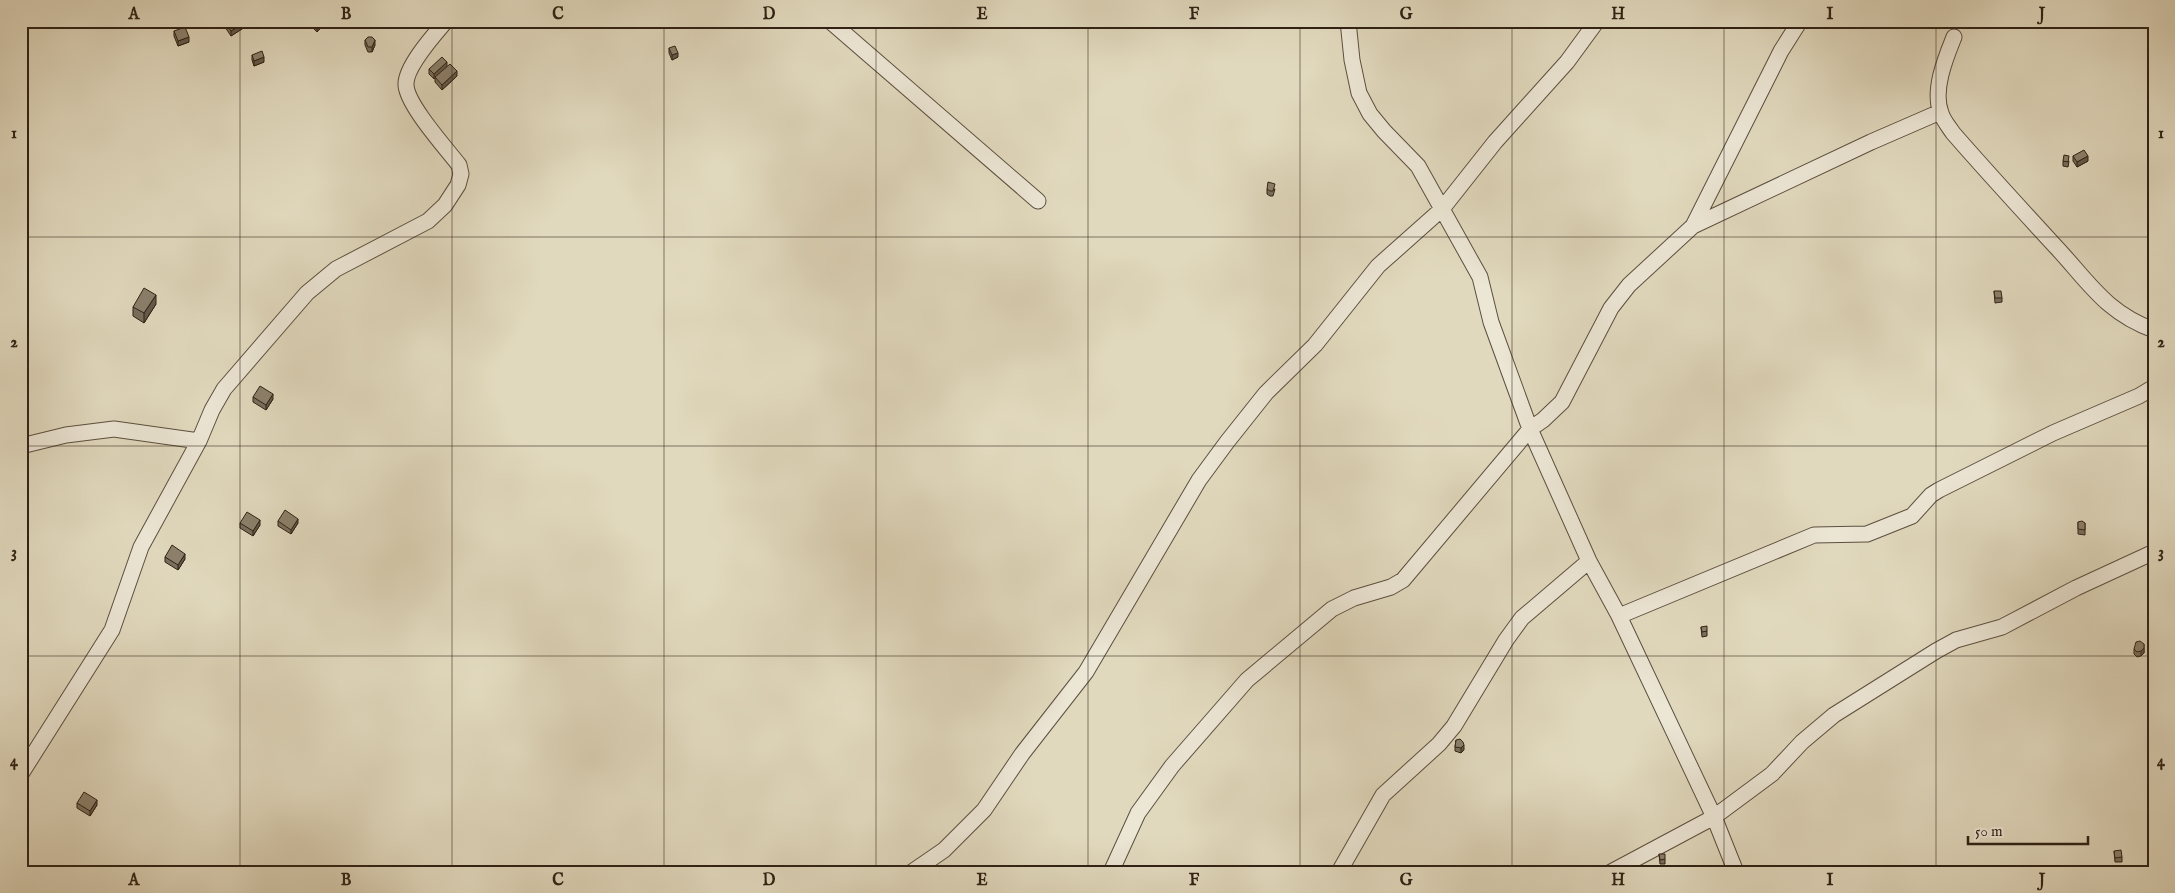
<svg xmlns="http://www.w3.org/2000/svg" width="2175" height="893" viewBox="0 0 2175 893" font-family="'IM FELL English',serif">
<rect width="100%" height="100%" fill="#e1d9be"/>
<filter id="stains"><feTurbulence type="fractalNoise" baseFrequency=".004" numOctaves="4"/><feColorMatrix values="0 0 0 0 .2 0 0 0 0 .09 0 0 0 0 .02 0 0 0 .5 -.17"/></filter>
<radialGradient id="worn" r=".72"><stop offset=".6" stop-color="#630" stop-opacity="0"/><stop offset="1" stop-color="#630" stop-opacity=".3"/></radialGradient>
<g fill="none" stroke-linecap="round" stroke-linejoin="round">
<g stroke="#5c4f3f" stroke-width="17">
<path id="street" d="M830,21L1038,201
M1348,21L1352,60L1359,93L1370,114L1384,131L1418,166L1480,277L1491,322L1530,429L1589,561L1619,616L1714,817L1736,872
M1954,37C1946,57 1932,90 1941,113C1943,120 1949,127 1953,133C1987,172 2021,209 2056,247C2088,281 2106,313 2154,330
M1693,226L1871,142L1940,112
M21,446L66,435L114,429L199,441
M1619,616L1814,535L1867,534L1912,516L1931,495L1939,490L2053,433L2139,396L2154,387
M21,774L112,630L141,547L199,441L212,410L224,389L307,293L336,269L428,221L445,205L458,185L461,174L459,165C446,148 407,105 406,85C405,67 434,35 446,21
M912,872L944,850L984,810L1022,754L1086,672L1199,480L1227,442L1266,393L1315,345L1378,266L1442,209L1495,142L1567,62L1597,21
M1111,872L1138,813L1172,766L1247,680L1332,609L1354,598L1391,587L1403,580L1530,429L1543,420L1562,402L1611,308L1629,285L1693,226L1781,51L1800,21
M1339,872L1383,795L1439,744L1454,726L1506,640L1522,618L1589,561
M1611,872L1714,817L1772,774L1802,742L1834,715L1936,651L1956,640L2002,627L2076,588L2154,552"/>
</g>
<use href="#street" stroke="#ece6d5" stroke-width="15"/>
</g>
<path fill="#786f5e" stroke="#2f2115" d="M310,21H326V22L317,32L310,25Z
M225,22L245,27L231,36L225,27Z
M174,31L189,42L178,46L174,36Z
M365,40L375,45L372,52H368L365,45Z
M669,48L678,57L672,60L669,53Z
M252,55L264,62L254,66L252,60Z
M447,67L457,76L442,90L435,82V78L434,79L429,74V69Z
M2073,156L2088,161L2077,167L2073,161Z
M2063,161H2069L2068,167L2063,166Z
M1267,189H1275L1273,196H1270L1267,194Z
M1994,291L2002,298V302L1995,303Z
M156,304L144,323L133,316V307Z
M253,397L273,399L266,410L253,402Z
M278,521L298,523L291,534L278,526Z
M2078,522L2085,523V535L2078,534Z
M240,523L260,525L253,536L240,528Z
M165,557L185,559L178,570L165,562Z
M1701,627L1707,631V636L1702,637Z
M2144,644V653L2141,656L2137,657L2134,654V649Z
M1456,740L1464,750L1461,753L1455,751V747Z
M77,803L97,805L90,816L77,808Z
M2114,851L2122,857V862H2115Z
M1659,854L1665,859V864H1660Z"/>
<path fill="#625a4c" stroke="#2f2115" d="M322,21H326V22L317,32V27Z
M245,23V27L231,36V31Z
M189,37V42L178,46V41Z
M375,40V45L372,52V47Z
M678,53V57L672,60V55Z
M264,57V62L254,66V61Z
M447,62V67L434,79V74Z
M457,71V76L442,90V85Z
M2088,156V161L2077,167V162Z
M156,295V304L144,323V313Z
M273,394V399L266,410V405Z
M298,519V523L291,534V530Z
M260,520V525L253,536V531Z
M185,554V559L178,570V565Z
M2144,648V653L2141,656V651Z
M1464,745V750L1461,753V748Z
M97,800V805L90,816V811Z"/>
<path fill="#8c816d" stroke="#2f2115" d="M227,21H244L245,23L231,31L225,22Z
M311,21H322L317,27Z
M185,27L189,37L178,41L174,31Z
M368,37H372L375,40L372,47H368L365,40Z
M675,46L678,53L672,55L669,48Z
M262,51L264,57L254,61L252,55Z
M442,57L447,62L434,74L429,69Z
M450,64L457,71L442,85L435,77Z
M2084,150L2088,156L2077,162L2073,156Z
M2064,155L2069,156L2068,162L2063,161Z
M1268,182L1275,184L1273,191H1270L1267,189Z
M144,288L156,295L144,313L133,307Z
M1994,291H2001L2002,298H1995Z
M260,386L273,394L266,405L253,397Z
M285,510L298,519L291,530L278,521Z
M247,512L260,520L253,531L240,523Z
M2082,521L2085,523V530L2078,529V522Z
M172,545L185,554L178,565L165,557Z
M1707,626V631L1702,632L1701,627Z
M2140,641L2144,644V648L2141,651L2137,652L2134,649L2136,642Z
M1460,739L1463,742L1464,745L1461,748L1455,747L1456,740Z
M84,792L97,800L90,811L77,803Z
M2121,850L2122,857L2115,858L2114,851Z
M1659,854H1665V859L1660,860Z"/>
<path fill="none" stroke="#2f2115" stroke-width="1" stroke-opacity="0.55" d="M240,21V872M452,21V872M664,21V872M876,21V872M1088,21V872M1300,21V872M1512,21V872M1724,21V872M1936,21V872M21,237H2154M21,446H2154M21,656H2154"/>
<rect width="2175" height="893" fill="none" stroke="#e1d9be" stroke-width="55"/>
<path d="M1968 836v8h120v-8" fill="none" stroke="#2f2115" stroke-width="2.5"/>
<text x="1975" y="836" font-size="15" fill="#2f2115" stroke="#ece6d5" stroke-width="4" paint-order="stroke">50 m</text>
<rect x="28" y="28" width="2120" height="838" fill="none" stroke="#2f2115" stroke-width="2"/>
<g font-size="16" text-anchor="middle" font-weight="bold" fill="#2f2115">
<text x="134" y="19">A</text>
<text x="346" y="19">B</text>
<text x="558" y="19">C</text>
<text x="769" y="19">D</text>
<text x="982" y="19">E</text>
<text x="1194" y="19">F</text>
<text x="1406" y="19">G</text>
<text x="1618" y="19">H</text>
<text x="1830" y="19">I</text>
<text x="2042" y="19">J</text>
<text x="14" y="138">1</text>
<text x="2161" y="138">1</text>
<text x="14" y="347">2</text>
<text x="2161" y="347">2</text>
<text x="14" y="557">3</text>
<text x="2161" y="557">3</text>
<text x="14" y="766">4</text>
<text x="2161" y="766">4</text>
<text x="134" y="885">A</text>
<text x="346" y="885">B</text>
<text x="558" y="885">C</text>
<text x="769" y="885">D</text>
<text x="982" y="885">E</text>
<text x="1194" y="885">F</text>
<text x="1406" y="885">G</text>
<text x="1618" y="885">H</text>
<text x="1830" y="885">I</text>
<text x="2042" y="885">J</text>
</g>
<rect width="100%" height="100%" filter="url(#stains)"/>
<rect width="100%" height="100%" fill="url(#worn)"/>
</svg>
